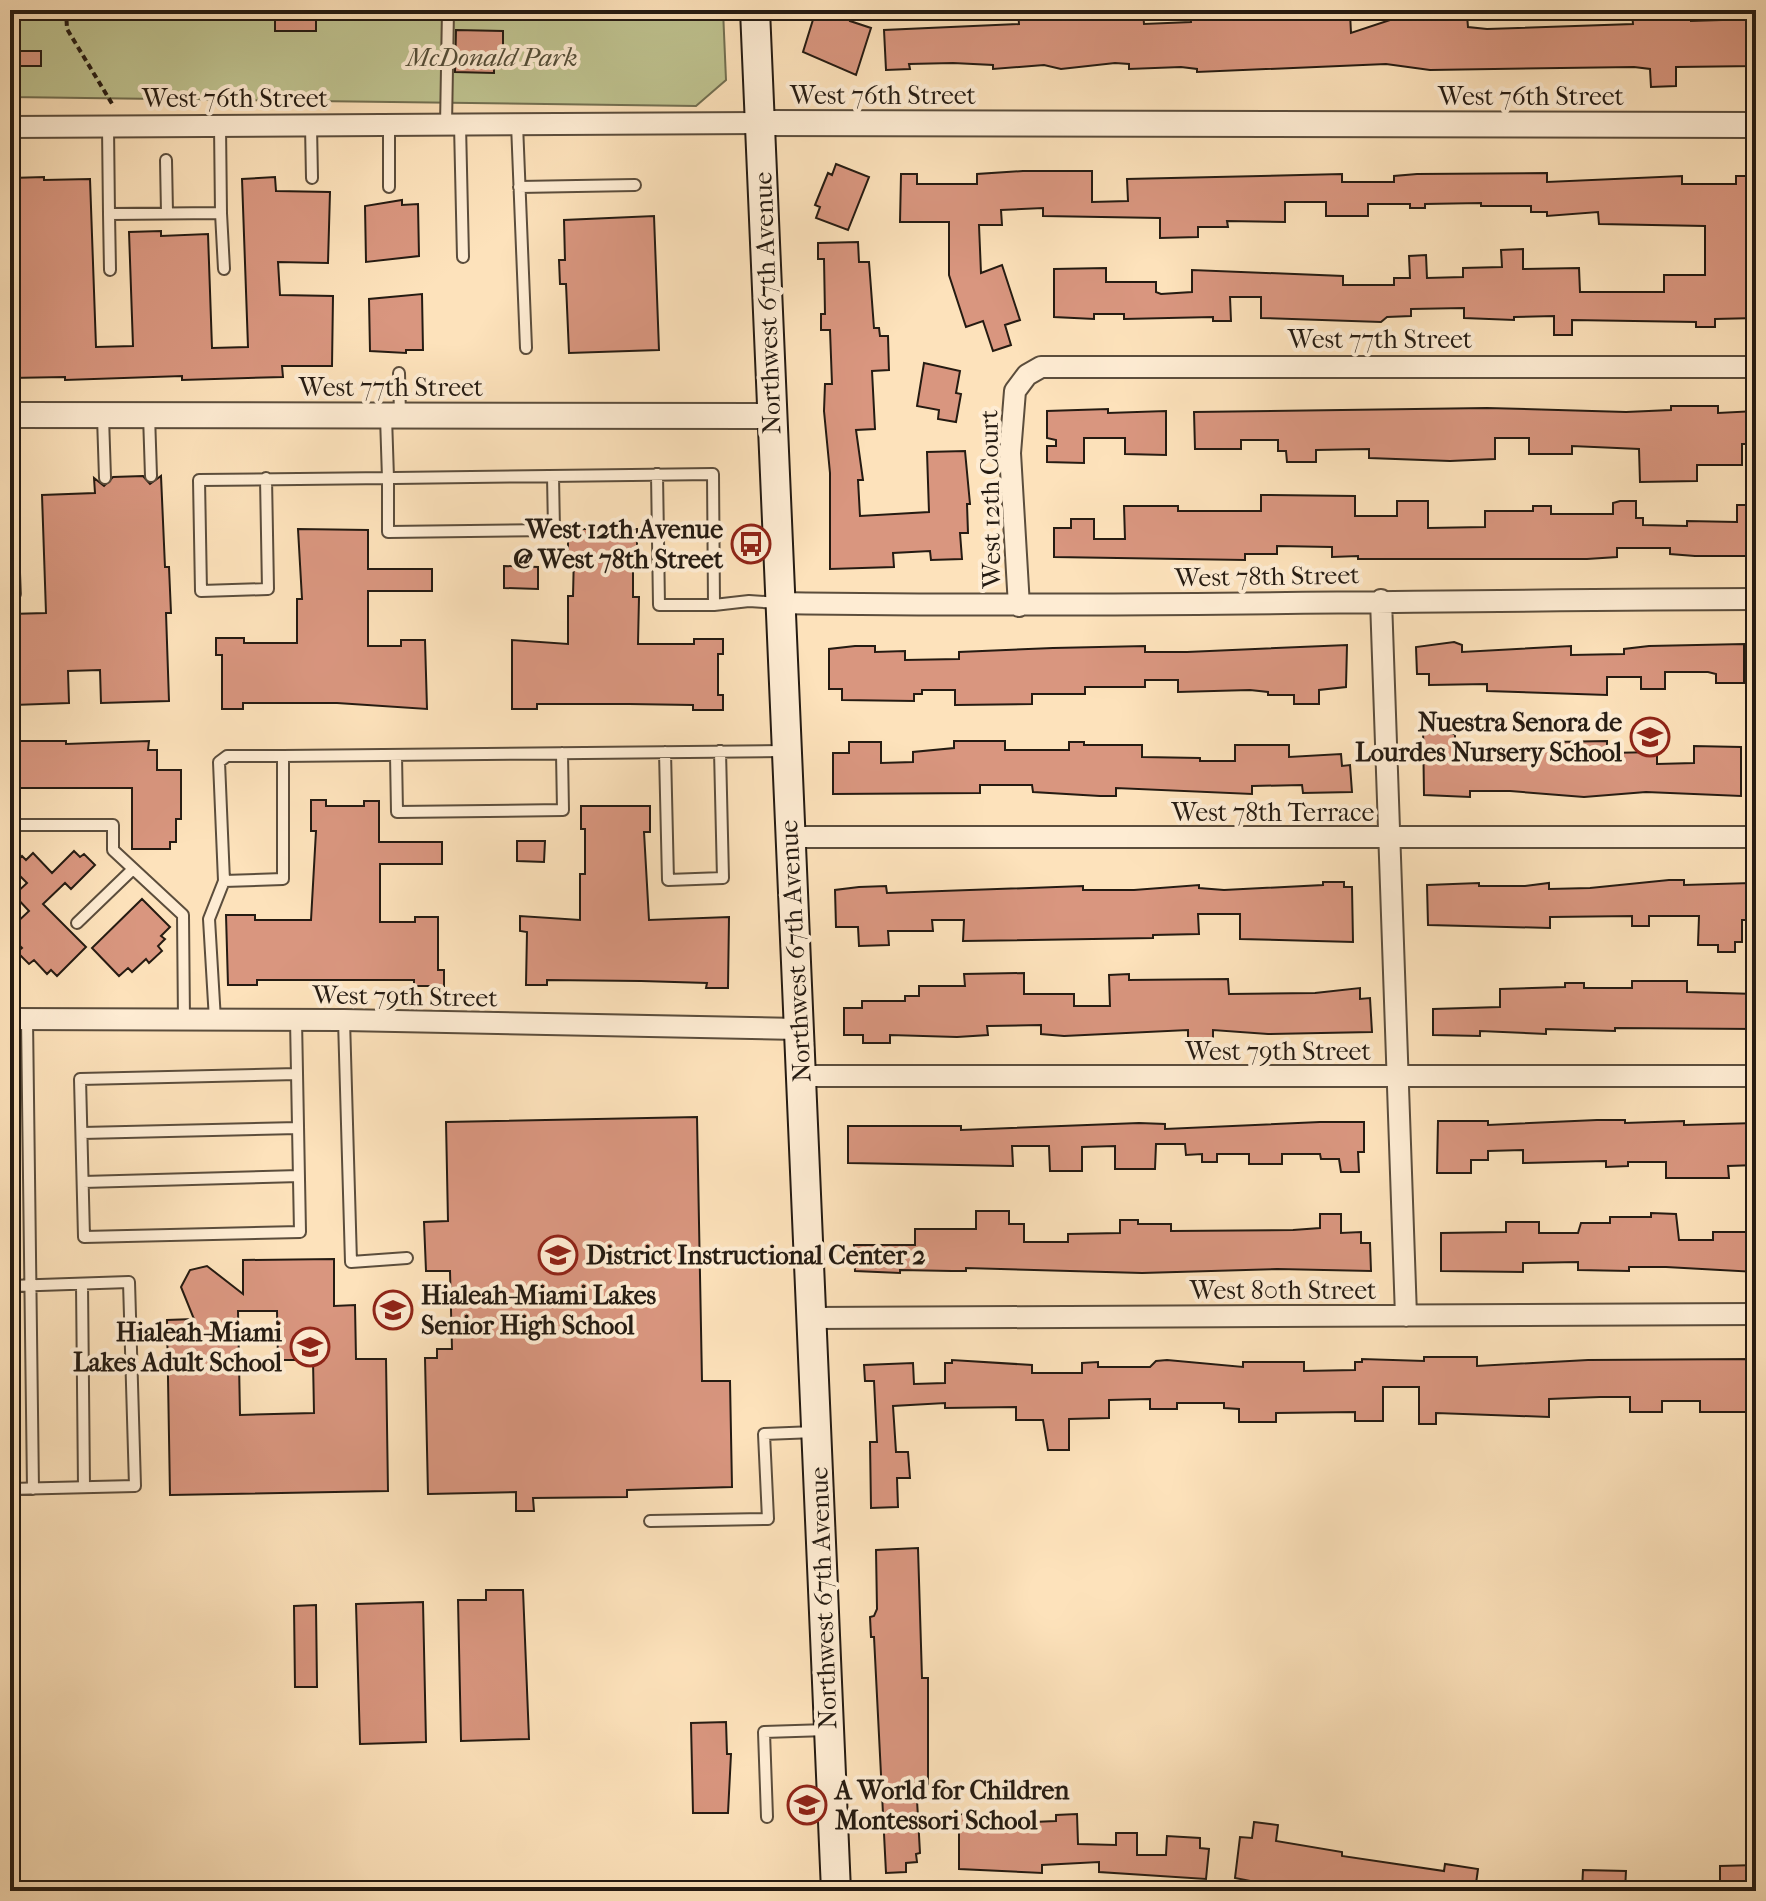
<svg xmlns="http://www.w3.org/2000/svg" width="1766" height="1901" viewBox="0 0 1766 1901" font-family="'IM FELL French Canon',serif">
<rect width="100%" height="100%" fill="#fde2bb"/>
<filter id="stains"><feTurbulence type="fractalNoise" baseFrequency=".0025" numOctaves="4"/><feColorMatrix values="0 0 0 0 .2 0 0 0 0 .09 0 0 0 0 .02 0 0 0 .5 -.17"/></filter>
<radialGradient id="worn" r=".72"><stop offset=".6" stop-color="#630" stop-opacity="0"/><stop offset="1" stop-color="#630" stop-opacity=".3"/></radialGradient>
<path fill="#bfc390" stroke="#726f51" stroke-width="2" d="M10,10H723L726,80L696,106L10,97Z"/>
<path fill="#d9967f" stroke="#251b12" stroke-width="2" fill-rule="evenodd" d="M275,10H316V31H275Z
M816,10H853L850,21L871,28L856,75L803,52Z
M1018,10H1082V15L1143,12L1144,24L1191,22L1190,10H1211V13L1280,11V15L1350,13L1351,33L1390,20L1429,17L1467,15L1468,27L1487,29L1633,24L1632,13L1663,10H1691V21L1721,20V10H1754L1756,66L1676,67V86L1651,87L1650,69L1634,67L1430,70L1386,64L1197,72V69L1181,67L1129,69V64L1115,63L1061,69L1044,65L993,69V65L953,63L909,64L910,69L886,70L884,30L1019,24Z
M456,30L503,31V68H494V73L455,72Z
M19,51H41V66H19Z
M836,164L869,177L848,230L816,218L820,207L815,205L828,173L832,175Z
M1023,171H1092V202L1128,201L1127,179L1342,174V182H1394V176L1417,174L1547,173V182L1682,176V184H1736V176H1756V215H1749L1748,267H1756V318L1715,319V327H1696V322L1572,320V335H1554V316L1514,317V320L1464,318V308L1411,309V316L1387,317L1381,322L1261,318V297H1230L1231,321H1213V317L1124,319V314H1094V319L1054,317V269L1106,268V282H1156V292L1161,294L1192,292V270L1343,276V285H1394V278H1410L1409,256L1426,255L1427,278L1463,277V268L1502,267L1501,250L1523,249V269L1579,268L1580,292H1664V275H1705V226L1599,224L1598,212L1547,216V212H1531V206H1481V203L1425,204V208H1410V204H1368V216H1326V202H1285V222L1227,221L1228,227H1198V237L1160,238V218L1043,216V208L1001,210L1002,225H979L981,273L1002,265L1020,320L1005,325L1011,345L993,351L983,321L966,327L949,275V222H900L901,174H917V184H977V174Z
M44,177V180L90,179L96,347L133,346L129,232L161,231V236L208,234L212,348L248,347L242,179L275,177L276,191L330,192L328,263L278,262L280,295L333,296L332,366H282L283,377L182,380V376L65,380V377L10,378V348L15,347L14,286H10V270H14L11,178Z
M402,200V205L418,204L419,256L366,262L365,206Z
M654,216L659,350L569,353L566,284H560L559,260H565L564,220Z
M858,242L859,262H869L874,328H879L880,336H888L889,370L872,371L875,429L856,430L863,480H858L860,516L929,512L927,452L965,451L970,504H967L968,533H960L962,559L931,560L930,551L893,553L894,567L830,569V473L824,411L825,384H832L830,330H821V314H825L824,259H818V243Z
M422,294L423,350H406V353L370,351L369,299Z
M924,363L960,371L956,393L961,394L956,422L938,419L939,410L917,406Z
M1671,406H1718V413L1756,411V444H1742V465H1697V481L1640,482L1639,449L1572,446V454H1529V438H1495V459L1450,461L1369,458V449L1316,450V462H1287L1286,451H1278V440H1241V449H1195L1194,412L1487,408L1626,412L1671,410Z
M1108,409V413L1166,411V455L1125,454V438H1084V463L1047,462V446H1056V440L1047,438V411Z
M143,476L150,484L161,476L165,567H169L171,613H166L169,701L101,703L100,670L68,671L69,703L14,705L10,614L46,613L42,495L95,493L94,478L104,486L113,477Z
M1261,495L1355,496V516H1397V501H1428V528L1485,527V511H1533V506H1551V514H1613V503L1620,501H1636V518H1643V525L1687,526V521L1737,522V505H1756V556H1695L1670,554V548H1617V557L1587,559H1358V556L1332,557V547L1277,546V554H1245V560L1054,557V528H1071V519H1094V539H1125L1124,506H1178V511H1261Z
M298,529L368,530V569H432V591H368V646H401V640H425L427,709L337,703H243V709H222V655H216V638H244V643H297V599H302Z
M568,529H637V554H633V597H639L638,644H694V639H723V654H718V695H723V710H693V705L629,704H537V709H512V640L568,644V596H573L574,553H568Z
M504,566L538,567V589L504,588Z
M1454,642L1462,645V652L1571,646V655L1624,654V649L1649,646L1744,644V683H1716V674L1708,672H1665V689H1641V677H1607V695L1487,691V684L1429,685V674H1417L1416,647Z
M1347,645L1346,687L1319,690V704H1294V695H1268V692L1250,690L1178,692V680H1145V687H1085V694H1032V704L955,705V690H922V694H914V701L842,700V689H829V649L855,646H875V652L905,651V660L959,659V652L1053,648L1145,646V652H1187Z
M1423,726H1449V734H1455V756H1487V748H1552V742L1607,741V753L1657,752V764L1694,763V746L1741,747V796L1646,792L1584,797L1510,791H1470V797L1424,795Z
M10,741H66V744L149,741L148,750H157V770H181V819H176V842H170V849H132V788H16V781H10Z
M954,741H1005V750H1069V742H1084V745H1142V757L1200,758V761H1235V745H1289V757L1341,754L1342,766L1350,765L1352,792L1303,793L1302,785L1252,786V794L1116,788V796H1100L1033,792L1032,785H980V793L833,794V753H849V742H881V763L913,762V752L954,748Z
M311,800H326V806H364V801H379V842H442V864H380V922H415V917H438V970H444V986H414V980H257V985H228L226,915H255V920H311L316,831H311Z
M581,806H650V832H644L649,920L729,917L728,988H706L707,983L641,981L547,980V985H526L527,932L520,931V916L580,920V874H585V829H581Z
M517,841H545L544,862L517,861Z
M74,851L80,857L84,854L95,865L71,889L65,883L43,904L86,947L57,976L51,970L47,974L34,960L29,964L17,952L22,948L14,940L19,936L11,928L29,911L14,895L27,883L11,867L22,856L26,860L33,853L52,873Z
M1669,880H1684V885L1751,883V920H1742V942H1735V952H1718V945H1698L1699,916H1649V926H1632V916L1550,917V928L1428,925L1427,885L1479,883V886H1525L1549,883V889L1590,888Z
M1323,882H1344V887H1352L1353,942L1240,939V914H1198L1199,934L1153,935V938L963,941L964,920H932L933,931H888L889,945L859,946L858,927H836L835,890L859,887L886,886L887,893L1083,886V890H1134L1199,885V888L1224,890L1323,885Z
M142,899L170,927L161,936L165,939L158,946L162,951L149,963L146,959L132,972L128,968L119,976L92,948Z
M1024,973V994H1074V1006H1110L1109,975L1129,974V980L1228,979L1229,994L1315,993L1360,988V999L1370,998L1372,1032L1268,1034L1213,1030V1040H1188V1030L1064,1036L1041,1034V1025L987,1026L988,1035L957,1037L890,1035V1043H863V1035H844V1008H862V1001H905V996H919V986H965L964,974Z
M1632,981H1687V992L1756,994V1029L1615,1028V1031L1546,1029V1034L1480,1031V1036L1433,1035V1009L1500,1007V989L1565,987V983H1584V988H1632Z
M697,1117L702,1381H730L732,1487L627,1490V1497L533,1498L534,1511H516V1492L428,1494L425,1358H437V1349H452L450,1271H426L424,1222L448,1221L446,1122Z
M1597,1120H1625V1123L1684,1121V1125L1756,1123V1165L1728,1166L1729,1178H1666V1162H1628V1166L1606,1167V1161L1523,1163V1150L1488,1151V1160H1471V1173H1437L1438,1121H1488V1125Z
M1320,1122H1364V1152H1358L1359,1172H1341L1339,1159H1321L1320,1154H1282V1164H1249V1154H1217V1162H1202V1154L1186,1155L1185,1144H1156L1155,1169H1115V1146L1082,1147V1171H1050L1049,1146H1012L1013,1166L848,1163V1126H961V1130L1139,1123L1165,1124V1129Z
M976,1211H1009V1224H1024V1242H1068V1234L1120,1233V1220H1138V1224H1171V1231L1293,1230L1320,1228V1214H1341V1233L1361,1232V1243H1370L1371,1271L1277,1269L1142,1273L966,1268V1271H952L900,1270V1273L855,1271L854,1245H915V1229H976Z
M1651,1213L1676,1214L1679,1240H1713V1232H1750V1253H1756V1272L1666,1267H1629V1271L1578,1270V1262L1523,1263V1272L1441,1271V1233L1506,1232V1222H1539V1233H1578L1581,1223H1610V1217H1651Z
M334,1259V1306L355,1305L356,1359H386L388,1491L170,1495L167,1320L194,1319L181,1287L190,1270L207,1266L243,1294V1260ZM238,1311H277L278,1360H313L314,1413L240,1415Z
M1424,1357H1477V1366L1588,1360L1752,1359V1412H1700V1401H1662V1412H1630V1397H1600L1549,1399V1417L1436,1413V1424H1419V1387H1383V1421H1355V1412L1276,1413V1422H1239V1409L1224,1408V1403H1177V1409H1150V1399L1109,1400V1418L1069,1419V1450H1048L1043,1420H1016V1407L945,1408V1403L893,1406L896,1452H908L910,1478H897L898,1507L871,1508L870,1442H877L874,1381H865L864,1365L913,1363L914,1384L945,1383V1363H952V1360L1032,1365V1373H1082V1363L1098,1362V1367H1150L1156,1361L1167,1360L1243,1367V1362H1304V1371L1355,1370V1362H1362V1359L1424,1361Z
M918,1548L922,1678H928V1786H926V1800H917L920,1853L916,1854L917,1862L906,1863V1872L886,1873L874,1637H871L870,1617L874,1616L877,1609L876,1550Z
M486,1590H523L529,1739L461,1741L458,1600H486Z
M423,1602L426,1742L360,1744L356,1604Z
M316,1605L317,1687H295L294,1606Z
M726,1722L727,1754H731L728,1813H693L691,1723Z
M959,1814L1013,1818V1823L1056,1821V1815L1077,1814L1078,1844L1116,1845V1833H1137V1855H1166L1167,1836L1200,1838V1848L1209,1849L1206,1879L1099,1872V1862L1042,1865V1873L959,1869Z
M1254,1822L1278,1825L1276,1841L1342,1852V1856L1444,1871L1445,1864L1478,1869L1475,1891H1364L1320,1884L1319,1891H1302L1235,1878L1240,1837L1252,1838Z
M1756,1865V1891H1720V1866Z
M1583,1870L1626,1871L1625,1891H1582Z"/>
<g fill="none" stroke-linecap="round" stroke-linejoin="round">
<g stroke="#5b4d3c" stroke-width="14">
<path id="service" d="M517,124L526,348
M389,125V187
M446,125L448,10
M460,125L463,257
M311,126L312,178
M108,127L109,214L221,213L220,126
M166,160L167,213
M519,187L635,185
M221,213L224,269
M109,214L110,270
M399,373L400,415
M149,415L151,476
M103,417L105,478
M553,476L554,530L388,532V478C496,476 604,475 713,474L714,605H659L657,474
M266,478L268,589L201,591L199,480L388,478L386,417
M10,488L15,594
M714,605L749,601L779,603
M665,752L668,880L723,878L720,751
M396,755L397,812L563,810L562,753
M283,756V879L224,881L219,762L227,756H283L784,751
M14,825H113V850L183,915L184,1020
M77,923L133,869
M27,1019L33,1489
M215,1020L209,919L224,881
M296,1020L300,1232L84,1237L80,1079L297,1074
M344,1020L351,1262L407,1258
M82,1133L298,1128
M83,1182L299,1176
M82,1284L84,1487
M10,1286L129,1282L135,1486L10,1489
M650,1521L768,1519L764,1434L815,1432
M767,1817L764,1732L827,1730"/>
</g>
<g stroke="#5b4d3c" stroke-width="24">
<path id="minor" d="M10,127L760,123
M1381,600L1406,1316
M779,603C1105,608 1430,600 1756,599
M1019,606L1010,453L1015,391L1027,375L1041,367H1756
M790,837H1756
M10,1019L344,1020L798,1029
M800,1076H1756
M811,1318L1756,1314"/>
</g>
<g stroke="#5b4d3c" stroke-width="28">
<path id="tertiary" d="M760,123L1756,125
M10,415L771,416"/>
</g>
<g stroke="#251b12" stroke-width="32">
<path id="secondary" d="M755,10L836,1891"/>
</g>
<path stroke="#251b12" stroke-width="4" stroke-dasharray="6 4" stroke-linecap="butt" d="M66,10L67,29L114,107
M10,19L26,10"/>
<use href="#service" stroke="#feecd3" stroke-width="10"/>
<use href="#minor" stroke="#feecd3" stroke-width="20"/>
<use href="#tertiary" stroke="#feecd3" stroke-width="24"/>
<use href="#secondary" stroke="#feecd3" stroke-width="28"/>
</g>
<defs>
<g id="bus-ring" transform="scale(2)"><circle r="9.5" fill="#feecd3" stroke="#8f2418" stroke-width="1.5"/><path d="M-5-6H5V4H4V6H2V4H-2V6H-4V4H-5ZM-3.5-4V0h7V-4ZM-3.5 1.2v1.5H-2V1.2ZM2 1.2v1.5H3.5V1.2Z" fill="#8f2418"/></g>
<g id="school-ring" transform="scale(2)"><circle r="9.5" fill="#feecd3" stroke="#8f2418" stroke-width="1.5"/><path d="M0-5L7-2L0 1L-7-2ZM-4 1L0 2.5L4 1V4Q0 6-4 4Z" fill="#8f2418"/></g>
</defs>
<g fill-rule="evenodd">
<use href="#bus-ring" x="751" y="544"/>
<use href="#school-ring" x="1650" y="737"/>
<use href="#school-ring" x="558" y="1255"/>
<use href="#school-ring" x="393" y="1310"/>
<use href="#school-ring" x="310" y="1347"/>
<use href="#school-ring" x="807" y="1805"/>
</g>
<g text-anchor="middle" stroke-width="8" stroke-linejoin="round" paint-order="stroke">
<g font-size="26" font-style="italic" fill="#534d38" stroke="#feecd3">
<text x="492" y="66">McDonald Park</text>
</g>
<g font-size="26" fill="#251b12" stroke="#feecd3">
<text x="883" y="104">West 76th Street</text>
<text x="1531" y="105">West 76th Street</text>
<text x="235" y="107">West 76th Street</text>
<text transform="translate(767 303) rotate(-92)" y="9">Northwest 67th Avenue</text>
<text x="1380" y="348">West 77th Street</text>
<text x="391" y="396">West 77th Street</text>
<text transform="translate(990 499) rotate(-91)" y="9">West 12th Court</text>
<text transform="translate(1267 576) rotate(-1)" y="9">West 78th Street</text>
<text x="1273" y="821">West 78th Terrace</text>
<text transform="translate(795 951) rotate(-93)" y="9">Northwest 67th Avenue</text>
<text transform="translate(405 996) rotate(1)" y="9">West 79th Street</text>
<text x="1278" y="1060">West 79th Street</text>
<text x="1283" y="1299">West 80th Street</text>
<text transform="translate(823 1598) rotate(-92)" y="9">Northwest 67th Avenue</text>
</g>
<g font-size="26" font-weight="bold" fill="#251b12" stroke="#feecd3" text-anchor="end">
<text x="723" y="538">West 12th Avenue<tspan x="723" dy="30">@ West 78th Street</tspan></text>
<text x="1622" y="731">Nuestra Senora de<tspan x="1622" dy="30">Lourdes Nursery School</tspan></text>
<text x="586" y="1264" text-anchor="start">District Instructional Center 2</text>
<text x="421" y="1304" text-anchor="start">Hialeah-Miami Lakes<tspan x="421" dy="30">Senior High School</tspan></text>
<text x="282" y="1341">Hialeah-Miami<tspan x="282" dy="30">Lakes Adult School</tspan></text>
<text x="835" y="1799" text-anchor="start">A World for Children<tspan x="835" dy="30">Montessori School</tspan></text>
</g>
</g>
<rect width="1766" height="1901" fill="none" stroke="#fde2bb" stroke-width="40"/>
<rect x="12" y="12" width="1742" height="1877" fill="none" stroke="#251b12" stroke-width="4"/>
<rect x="20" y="20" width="1726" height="1861" fill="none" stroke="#251b12" stroke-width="2"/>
<rect width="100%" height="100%" filter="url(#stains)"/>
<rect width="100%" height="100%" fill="url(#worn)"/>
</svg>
